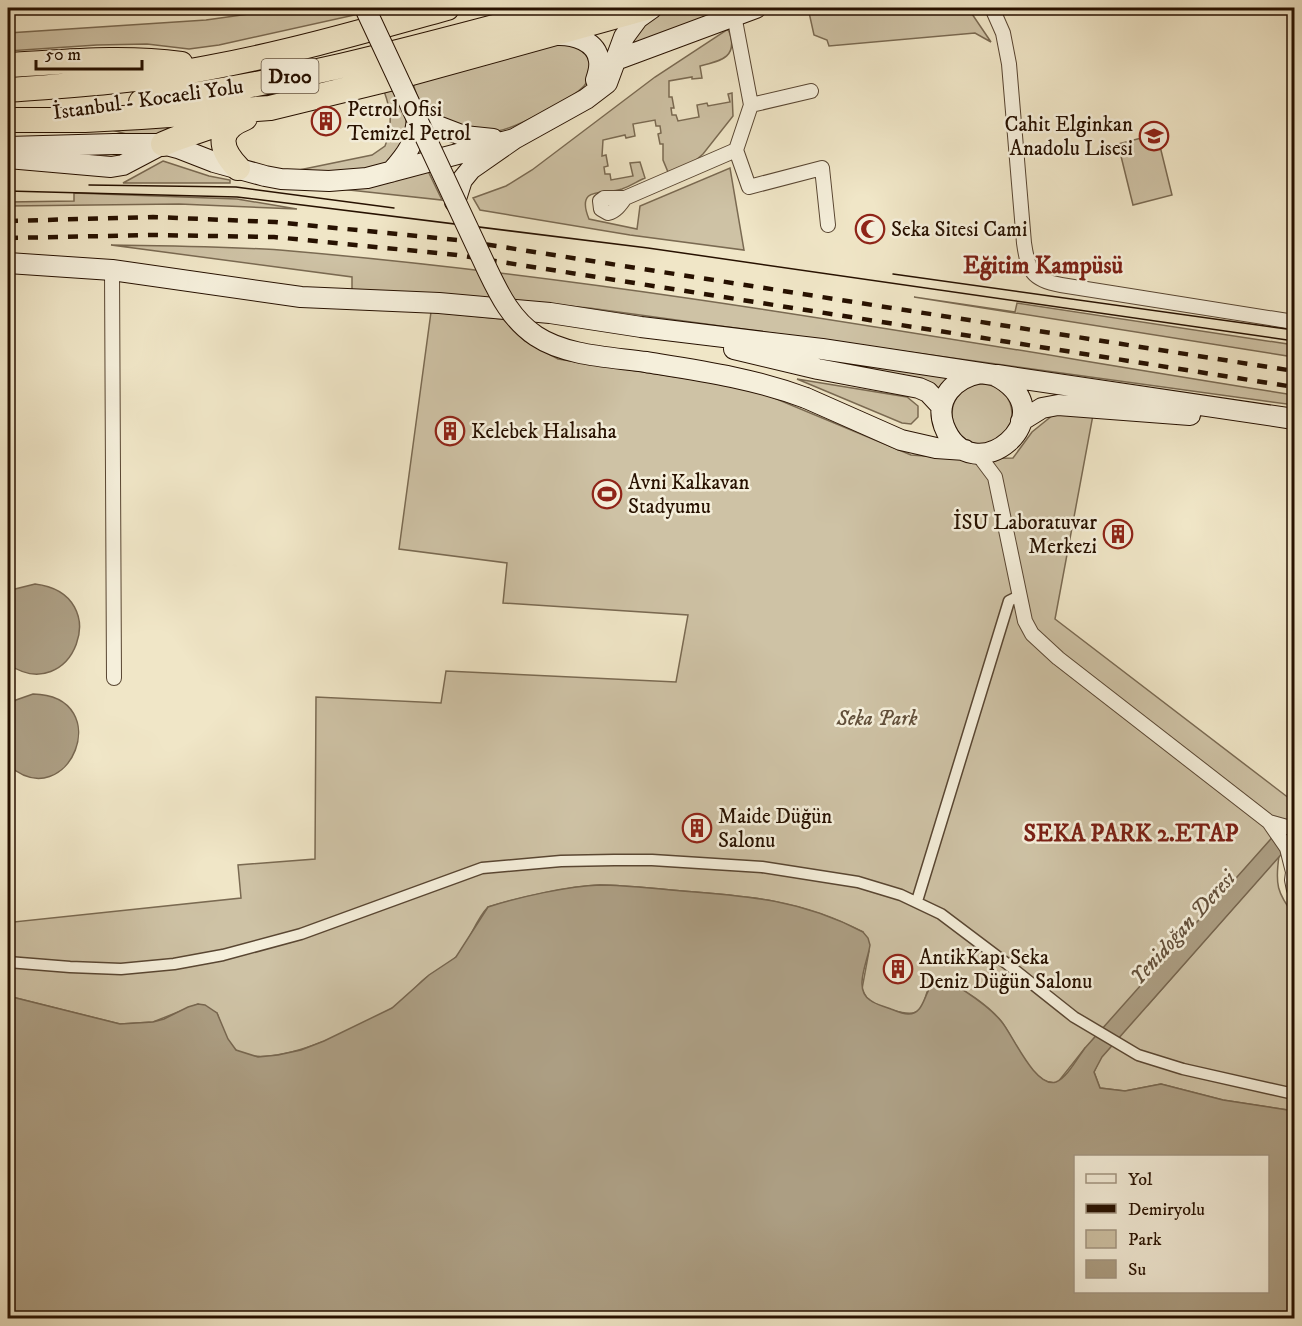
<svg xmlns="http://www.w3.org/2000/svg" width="1302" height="1326" viewBox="0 0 1302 1326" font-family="'IM FELL DW Pica',serif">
<rect width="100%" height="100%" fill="#f0e6c7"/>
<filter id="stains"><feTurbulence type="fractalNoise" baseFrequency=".00333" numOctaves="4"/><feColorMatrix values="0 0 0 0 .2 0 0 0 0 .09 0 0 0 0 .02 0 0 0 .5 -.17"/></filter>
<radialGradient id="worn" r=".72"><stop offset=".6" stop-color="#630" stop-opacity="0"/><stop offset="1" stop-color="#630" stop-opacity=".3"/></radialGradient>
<path fill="#cec2a5" stroke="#7a6a52" stroke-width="1.5" d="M280,8H356L359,14L219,45L189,49L147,44L97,45L8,51V33L206,20L256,13Z
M662,8H743L625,48L631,38Z
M808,8H968L991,42L975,33L829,46L827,40L814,35Z
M728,29C740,57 721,61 700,66L702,78L692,79V77L669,81V97H672L674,108H671L672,115H676L678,121L699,117L697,105L707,103L708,106L730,102L728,94L732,93L733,116L703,154L689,166L668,172L663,160V144H660L658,134L661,133L660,126H656L655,120L633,124L635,136L626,138L625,135L603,140L602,156L606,155L608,166L604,167L605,174H610L611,180L633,176L630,163L640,162L645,178C638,181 630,186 622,189C604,195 575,185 589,219L637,229L640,206L730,168L744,250L630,235L480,210L473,198L506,186L532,170L655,77Z
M560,40C572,45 589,49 590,65C591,72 589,81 584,86C572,99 516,128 498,131C478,134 435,122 422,105C417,98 415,91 413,83Z
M394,88L405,112L409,131L395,163L361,173L299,170L372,155L385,146C393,127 391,110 384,91Z
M212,120L180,132L137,137L112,130Z
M1157,134L1172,195L1133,205L1118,144Z
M163,161L209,176L230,180V183H123Z
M428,171L442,200L340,189Z
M74,193L237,199L297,209L179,204L8,206V202L74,201Z
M111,245C171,246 231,246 291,251C628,280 961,342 1294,395V405L589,308L475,297L352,291V277Z
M914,297L1015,312L1017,303L1294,345V357Z
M431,312L503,319L525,341L558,359L703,381L762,393L911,455L963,459L1013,458L1032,432L1058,411L1093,415L1055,619L1294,802V813L1147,1006L1279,856C1275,884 1277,893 1294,915V1111L1223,1100L1161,1084L1125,1091L1100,1088L1094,1072L1097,1065L1085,1048L1058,1082C1033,1089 1014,1037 1001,1021C989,1006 962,987 944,981L927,992C925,999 923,1009 916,1012C907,1017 878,1006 870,1001C866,998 864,993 862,989L869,951L863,932C803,900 749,896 682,891C655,889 628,885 600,885C570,886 517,898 488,907C474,921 470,943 456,957C446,967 432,972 422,981C412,991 403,1002 391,1009C360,1027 269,1073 236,1050C226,1043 221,1024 217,1013L198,1004L153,1022L120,1024L8,996V896L14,922L241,898L238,865L315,859L316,697L441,703L446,671L676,682L688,615L503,603L507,563L399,549Z
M806,356L950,376L938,389L925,380L805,359Z
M797,379L907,397L918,406V417L911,424L902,423Z
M952 414a30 30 0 1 1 60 0a30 30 0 1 1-60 0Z"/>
<path fill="#ac9e83" stroke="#77664f" stroke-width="1.5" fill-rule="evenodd" d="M35,584C117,594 72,708 8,664V594L15,589Z
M33,694C118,696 69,818 8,765V707L16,700Z
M1294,813V840L1102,1057L1094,1072L1100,1088L1125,1091L1161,1084L1223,1100L1294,1111V1318H8V996L120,1024L153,1022L164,1019L188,1007L198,1004L205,1005L217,1013L228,1039L236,1050L258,1057L278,1055L301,1050L324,1041L392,1008L429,975L456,957L488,907C519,897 568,886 600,885C628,885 655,889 682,891C749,896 802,900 863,932L868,938L870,945C868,961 853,989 870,1000C876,1005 884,1006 891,1009C896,1011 903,1014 908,1014C934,1015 917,958 966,992C978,1000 991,1009 1001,1021C1012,1033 1035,1089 1056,1082C1067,1078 1078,1057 1085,1048ZM1076,1156H1268V1292H1076Z"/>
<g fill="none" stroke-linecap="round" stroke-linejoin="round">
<g stroke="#594632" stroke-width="13">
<path id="pedestrian" d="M917,901L1009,601L1019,596
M8,962L70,967L121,969L174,964L223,955L301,934L482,868L561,861L614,860H652L762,867L858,882L901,895L941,914L1006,963L1074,1017L1138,1055L1183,1069L1294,1094"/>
</g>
<g stroke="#594632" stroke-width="16">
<path id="minor" d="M992,8L1003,33L1009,64L1024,243C1028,271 1032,280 1061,285L1294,322
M734,15L751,105L736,150L749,187L822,168L828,225
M751,105L811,91
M625,198C620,205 616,211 608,213L601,209L600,201L604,198H625L736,150
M112,270L114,678
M977,453L995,477L1025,621L1032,634L1058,658L1269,822L1287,848L1293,872
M1269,822L1294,829
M1294,865L1292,880L1294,890"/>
</g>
<g stroke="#271100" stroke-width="22">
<path id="secondary" d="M556,35C573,34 597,41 599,61C600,67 598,74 596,80
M608,65L616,60L756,8
M8,147L114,144H163L178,148L214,162L265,176L281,179L329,181L367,178L514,139
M8,158L111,167L123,165L163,144
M391,172C408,153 415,143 417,118L464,136L493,139
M455,202L462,180L471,169L514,139L586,99L607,83L624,37L638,18L652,8
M8,263L112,270L301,297L439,303L550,313L641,327L822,349L994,375C1072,414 971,497 944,426C934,398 955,378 981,373
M734,349L818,369L919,388L928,392L942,407
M997,375L1294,419
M806,398L901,440L936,448L965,450
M1021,421L1042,408L1058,405L1190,415"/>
</g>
<g stroke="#271100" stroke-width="26">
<path id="trunk" d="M8,65C66,62 123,56 181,64
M8,90C74,85 142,81 207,68C288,53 368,30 447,8
M141,102C283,86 428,44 566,8
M8,120H85L141,117L270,108L397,77L646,8
M163,144L175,139L233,119
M238,168C220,149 215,130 245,118"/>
</g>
<use href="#pedestrian" stroke="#f5efdb" stroke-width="10"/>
<use href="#minor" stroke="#f5efdb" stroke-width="14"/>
<use href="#secondary" stroke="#f5efdb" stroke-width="20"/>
<use href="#trunk" stroke="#f0e6c7" stroke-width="24"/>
<path stroke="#271100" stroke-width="1.5" d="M89,185L236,187L394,208
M8,191L237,197L648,248L1294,341
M893,274L1294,330"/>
<path stroke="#271100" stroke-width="4.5" stroke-dasharray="10 10" stroke-linecap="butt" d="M8,221L153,217L275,222L458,240L1294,371
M8,238L153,235L274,237L457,255L1294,387"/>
<g stroke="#271100" stroke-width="22" stroke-linecap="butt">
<path id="secondary-bridge" d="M365,8L488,271C500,296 512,320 536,336C566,356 611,357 646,362C702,371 752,378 806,398"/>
</g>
<use href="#secondary-bridge" stroke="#f5efdb" stroke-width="20"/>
</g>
<defs>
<g id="building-ring" transform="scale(1.5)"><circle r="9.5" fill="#f5efdb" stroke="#8f2418" stroke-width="1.5"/><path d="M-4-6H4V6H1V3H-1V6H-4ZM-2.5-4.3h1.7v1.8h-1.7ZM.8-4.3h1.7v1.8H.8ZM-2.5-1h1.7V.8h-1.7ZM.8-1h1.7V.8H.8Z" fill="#8f2418"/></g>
<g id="school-ring" transform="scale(1.5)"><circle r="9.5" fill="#f5efdb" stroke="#8f2418" stroke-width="1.5"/><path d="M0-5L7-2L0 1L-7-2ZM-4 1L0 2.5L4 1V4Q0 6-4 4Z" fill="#8f2418"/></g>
<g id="mosque-ring" transform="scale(1.5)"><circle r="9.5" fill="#f5efdb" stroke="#8f2418" stroke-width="1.5"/><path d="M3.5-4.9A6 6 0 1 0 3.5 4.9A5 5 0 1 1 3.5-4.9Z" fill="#8f2418"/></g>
<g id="stadium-ring" transform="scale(1.5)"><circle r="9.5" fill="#f5efdb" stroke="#8f2418" stroke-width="1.5"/><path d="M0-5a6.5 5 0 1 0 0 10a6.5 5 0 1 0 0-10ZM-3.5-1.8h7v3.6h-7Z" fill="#8f2418"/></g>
</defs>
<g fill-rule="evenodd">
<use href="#building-ring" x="326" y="121"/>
<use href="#school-ring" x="1154" y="136"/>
<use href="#mosque-ring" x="870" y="229"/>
<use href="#building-ring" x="450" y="431"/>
<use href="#stadium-ring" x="607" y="494"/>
<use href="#building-ring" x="1118" y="534"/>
<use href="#building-ring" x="697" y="828"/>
<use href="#building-ring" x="898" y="969"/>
</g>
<g text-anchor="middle" stroke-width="5" stroke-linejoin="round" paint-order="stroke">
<rect fill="#f5efdb" stroke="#655442" stroke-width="1.5" x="261.5" y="59" width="57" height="34" rx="4.5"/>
<g font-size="20" font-weight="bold" fill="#271100">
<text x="290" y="83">D100</text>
</g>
<g font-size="21" fill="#271100" stroke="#f5efdb">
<text transform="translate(148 99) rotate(-8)" y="7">İstanbul - Kocaeli Yolu</text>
</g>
<g font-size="21" fill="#271100" stroke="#f5efdb" text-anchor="start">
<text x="347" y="116">Petrol Ofisi<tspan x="347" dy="24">Temizel Petrol</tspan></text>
<text x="1133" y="131" text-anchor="end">Cahit Elginkan<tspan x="1133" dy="24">Anadolu Lisesi</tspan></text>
<text x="891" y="236">Seka Sitesi Cami</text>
<text x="471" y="438">Kelebek Halısaha</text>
<text x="628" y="489">Avni Kalkavan<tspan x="628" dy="24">Stadyumu</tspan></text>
<text x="1097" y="529" text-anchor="end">İSU Laboratuvar<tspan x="1097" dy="24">Merkezi</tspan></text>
<text x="718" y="823">Maide Düğün<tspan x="718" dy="24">Salonu</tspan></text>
<text x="919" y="964">AntikKapı Seka<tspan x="919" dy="24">Deniz Düğün Salonu</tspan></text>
</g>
<g font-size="21" font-style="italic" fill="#614f3a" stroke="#f5efdb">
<text x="877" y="725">Seka Park</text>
</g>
<g font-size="22" font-style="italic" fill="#63503b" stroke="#f5efdb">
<text transform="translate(1182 927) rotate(-48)" y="8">Yenidoğan Deresi</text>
</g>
<g font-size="24" font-weight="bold" fill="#7a1f14" stroke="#f5efdb">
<text x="1043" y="273">Eğitim Kampüsü</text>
<text x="1131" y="841">SEKA PARK 2.ETAP</text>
</g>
</g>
<rect width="1302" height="1326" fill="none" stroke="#f0e6c7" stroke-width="30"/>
<rect x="9" y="9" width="1284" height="1308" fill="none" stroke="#271100" stroke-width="3"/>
<rect x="15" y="15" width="1272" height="1296" fill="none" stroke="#271100" stroke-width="1.5"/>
<rect x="1074" y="1155" width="195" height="138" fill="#f5efdb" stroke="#a39683" stroke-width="1.5"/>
<rect x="1086" y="1174" width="30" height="9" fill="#f5efdb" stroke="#a39683" stroke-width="1.5"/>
<text x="1128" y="1185" font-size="18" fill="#271100">Yol</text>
<rect x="1086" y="1204" width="30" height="9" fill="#271100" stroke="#a39683" stroke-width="1.5"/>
<text x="1128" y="1215" font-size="18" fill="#271100">Demiryolu</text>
<rect x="1086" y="1230" width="30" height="18" fill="#cec2a5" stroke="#a39683" stroke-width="1.5"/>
<text x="1128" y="1245" font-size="18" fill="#271100">Park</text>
<rect x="1086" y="1260" width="30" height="18" fill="#ac9e83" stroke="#a39683" stroke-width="1.5"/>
<text x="1128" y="1275" font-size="18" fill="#271100">Su</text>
<path d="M36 60v9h106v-9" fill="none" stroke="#271100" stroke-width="3"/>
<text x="45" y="60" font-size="18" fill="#271100" stroke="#f5efdb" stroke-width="4.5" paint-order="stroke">50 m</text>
<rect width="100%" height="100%" filter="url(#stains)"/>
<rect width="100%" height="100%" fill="url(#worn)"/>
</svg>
